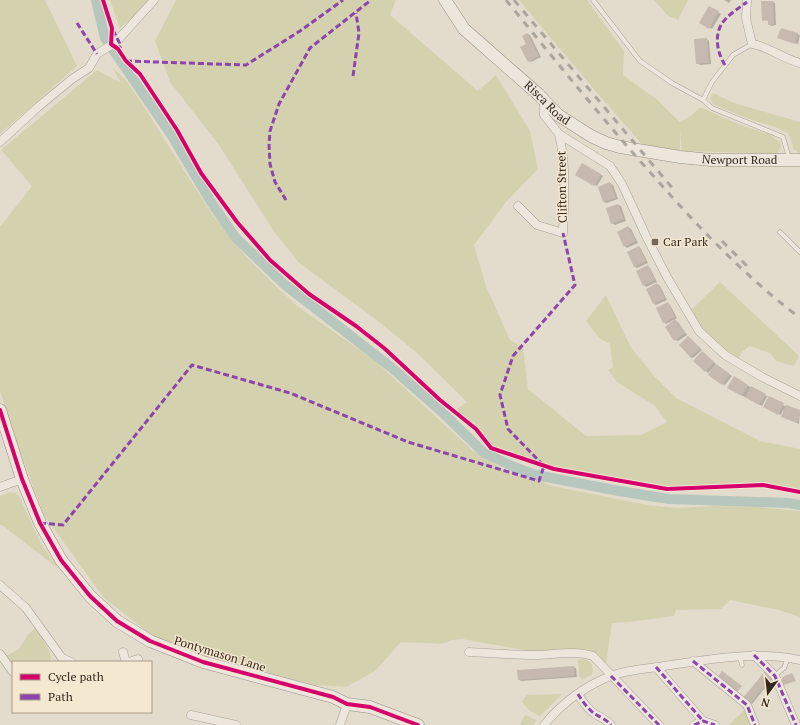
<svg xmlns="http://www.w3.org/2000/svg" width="800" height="725" viewBox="0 0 800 725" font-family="'PT Serif',serif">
<rect width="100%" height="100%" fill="#e3dbcc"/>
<path fill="#d4d2ae" d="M0,0H45L77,66L0,134Z
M110,0H152L120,28Z
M176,0H396L390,15L478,91L496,75L530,131L538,169L506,202L474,245L486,286L510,340L523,347L528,389L586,436L641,435L667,422L655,406L617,382L608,370L613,367L610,344L599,338L586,321L606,295L630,346L654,376L676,398L760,441L800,449V492L763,485L667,489L554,469L491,448L476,429L454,411L467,402L416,352L374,318L299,263L273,230L219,145L170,82L155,41Z
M519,0H587L624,51L623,75L655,98L680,122L692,115L699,108H702L738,124L771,135L780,142L781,148L776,154L682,151L680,131V150L648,151L598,94Z
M654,0H688L678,20L667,15Z
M112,67L124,78L139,99L211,213L237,246L252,263L297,306L374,360L472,450L503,469L518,475L533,478L552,486L648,505L677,508L714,506L758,507L800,511V617L779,610L730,600L721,609L676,610L674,616L629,622L612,623L606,664L598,654L586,649L535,652L462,639L452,640L441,644L401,642L375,671L346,687L315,685L287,678L166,642L149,633L104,598L44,515L19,449L0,391V227L32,186L1,150L97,70L121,83Z
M713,93L734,103L800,122V153L793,149L792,143L788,133L775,127L749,119L713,104L710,99Z
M720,282L799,356L794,366L776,361L770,353L750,346L742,352L737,360C717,344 704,333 691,310Z
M10,492L15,493L19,496L41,544L59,569L2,525H0V496Z
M35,628C41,637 52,651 51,662H13V666L6,656L19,649L28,635Z
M581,659C591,660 595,665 592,674L582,680L579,676L578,660Z
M562,694L540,716L530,711L522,702L524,698L527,695Z
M748,706L755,725H729Z
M525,715L537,720L534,725H520Z"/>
<path fill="#0003" d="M724,0H731L729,3Z
M773,2L775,3L776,25L771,26L769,24V21L763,20Z
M709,7L721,14L712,29L700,23Z
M781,29L800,35L798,44L781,39Z
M527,34L530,35L541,57L531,62L529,61Z
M707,39L709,41L711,64L700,65L697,63Z
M582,164L603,176L597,186L576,174Z
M610,183L613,185L618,199L607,203L604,202Z
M618,205L621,206L626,221L615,225L612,223Z
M628,227L631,229L638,243L627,248L625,246Z
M639,247L641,249L648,263L637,268L635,267Z
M648,266L650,268L657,282L646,287L644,285Z
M657,284L660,286L667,300L656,305L654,303Z
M668,303L670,305L677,318L666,324L664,322Z
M675,321L678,322L687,335L678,341L675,340Z
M689,337L702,350L693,358L690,357Z
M705,354L716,364L715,365L732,376L725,385L722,384L716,366H715L708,373L694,361Z
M734,378L785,406L800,411L799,424L785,418V411L783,410L781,415L764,407L769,397H767L762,406L728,388Z
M573,667L576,668L577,677L521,681L519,679Z
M766,671L774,677L752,704L744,698Z"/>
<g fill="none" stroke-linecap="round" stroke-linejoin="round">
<path stroke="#b7c7bd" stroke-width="10" d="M96,0L105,38L172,136L211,202L235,237L284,284L392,368L441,411L483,452L514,467L536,475L619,491L669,499L789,503L800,505"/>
</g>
<path fill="#c6b9ad" d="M761,1H773L774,24L768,25V20L762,21Z
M709,6L719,11L709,29L699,23Z
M781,28L798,33L795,44L777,38Z
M527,33L539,56L528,62L520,47L526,44L522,36Z
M707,38L709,63L696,64L694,39Z
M582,163L601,174L594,186L575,175Z
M610,182L616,198L603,202L598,187Z
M618,204L624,219L611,224L606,208Z
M628,226L636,241L624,247L617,232Z
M639,246L646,261L634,267L627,252Z
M648,265L655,280L643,286L636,271Z
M657,283L665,298L653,304L646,289Z
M668,302L675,317L663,323L656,308Z
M675,319L685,333L674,341L665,327Z
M688,336L700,349L690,357L679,345Z
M702,351L714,362L705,372L693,361Z
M716,364L730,374L722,385L708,375Z
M734,376L748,385L742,396L727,388Z
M751,386L766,394L759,405L745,397Z
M769,396L784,403L778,415L763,407Z
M786,405L800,410V415L797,423L781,417Z
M574,666V676L518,680L517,670Z
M766,670L773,676L750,704L743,698Z
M722,671L742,686L736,693L717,678Z
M792,673L796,681L781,686L778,679Z"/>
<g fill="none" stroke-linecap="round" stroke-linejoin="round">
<g stroke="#a8a095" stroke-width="5">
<path id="lane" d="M593,0L640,61L672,83L703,100L712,108L783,137L789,158
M703,100L712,82L733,55L752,44
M780,232L800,252
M740,657L742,665
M779,672L784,668L788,658"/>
</g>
<g stroke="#a8a095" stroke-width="9">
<path id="street" d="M747,0L746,18L752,44C768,46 783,59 800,63
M544,102V115L559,134L610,166L622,184L647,238L667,277L699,331L725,355L762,377L800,396
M0,142L38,107L72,79L89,68L97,54L116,42L154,0
M518,206L537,225L563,233C564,200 567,167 559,134
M0,487L22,479
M0,585L26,608L62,658L71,662
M123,652L126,662
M469,652C491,653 512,655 534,655C554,655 574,650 593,656L659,725
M0,654L13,672
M754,655L775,676L796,725
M693,661L747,705L755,725
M129,662L138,659
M656,667L703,721
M578,694C582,701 588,709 595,714C600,717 607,720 611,725
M191,715L236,725
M340,725L347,704
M544,725C562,703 587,685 613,675C628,670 642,669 658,667C705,660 753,650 800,660
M694,725L703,721L715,725"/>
</g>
<g stroke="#989085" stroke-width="13">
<g id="secondary">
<path id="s1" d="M445,0L464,29L538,94L558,115L591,136L606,143L620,147L680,157L711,160H800"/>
<path d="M0,410L22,479L40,523L61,560L90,596L117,621L150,641L203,662L333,697L347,704L370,707L418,725"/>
</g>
</g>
<use href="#lane" stroke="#ece6dd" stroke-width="4"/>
<use href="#street" stroke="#ece6dd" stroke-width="8"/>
<use href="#secondary" stroke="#ece6dd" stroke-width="12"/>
<path stroke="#aaa59d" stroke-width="3" stroke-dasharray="7 7" stroke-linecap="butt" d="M506,0C555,60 604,121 656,179C700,229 746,277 800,318
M514,0L674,190
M722,241L748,267"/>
<path stroke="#8e44ad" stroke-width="3" stroke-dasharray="6 3" stroke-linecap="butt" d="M77,23L97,54
M113,30L121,46L118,49
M126,61L246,65L300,31L343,0
M725,65C718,54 714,38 721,25C726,16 739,8 747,2
M353,76L359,33L356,13
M286,200L275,182L270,164L269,145L270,131L279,104L310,48L371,0
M40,523L63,525L192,365L290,393L408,442L539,481L544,466L508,429L500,395L513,356L575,285L563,233
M754,655L775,676L796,725
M693,661L747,705L755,725
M656,667L703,721
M611,676L659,725
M578,694C582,701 588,709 595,714C600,717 607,720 611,725
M694,725L703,721L715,725"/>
<g stroke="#f4e8d1" stroke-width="6">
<path id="cycleway" d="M103,0L112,28L111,44L118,49L126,61L140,74L177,130L201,173L237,222L270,260L309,294L356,326L384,348L440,400L476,429L491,448L554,469L667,489L763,485L800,492
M0,410L22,479L40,523L61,560L90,596L117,621L150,641L203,662L333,697L347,704L370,707L418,725"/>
</g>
<use href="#cycleway" stroke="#d6006c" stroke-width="4"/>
</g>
<rect fill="#73675a" stroke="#f4e8d1" stroke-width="1.5" x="651" y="238" width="8" height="8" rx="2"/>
<g text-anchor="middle" stroke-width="3" stroke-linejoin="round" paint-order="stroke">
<g font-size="12" fill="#36281d" stroke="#f4e8d1">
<text dy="4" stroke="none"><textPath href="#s1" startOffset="146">Risca Road</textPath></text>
<text dy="4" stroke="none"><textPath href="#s1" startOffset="353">Newport Road</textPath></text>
<text transform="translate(562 187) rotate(-91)" y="4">Clifton Street</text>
<text transform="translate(220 654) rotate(17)" y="4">Pontymason Lane</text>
</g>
<g font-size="12" fill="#36281d" stroke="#f4e8d1" text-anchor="start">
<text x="663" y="246">Car Park</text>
</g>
</g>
<rect x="12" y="661" width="140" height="52" fill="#f4e8d1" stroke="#a89b89"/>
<rect x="20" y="674" width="20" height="6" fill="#d6006c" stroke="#a89b89"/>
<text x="48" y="681" font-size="12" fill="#36281d">Cycle path</text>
<rect x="20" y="694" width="20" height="6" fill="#8e44ad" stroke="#a89b89"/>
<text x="48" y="701" font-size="12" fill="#36281d">Path</text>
<g transform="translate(768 693) rotate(195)" stroke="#f4e8d1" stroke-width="3" paint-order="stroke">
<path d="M0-3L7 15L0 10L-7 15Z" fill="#36281d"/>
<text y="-6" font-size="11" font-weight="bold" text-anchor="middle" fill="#36281d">N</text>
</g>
</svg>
